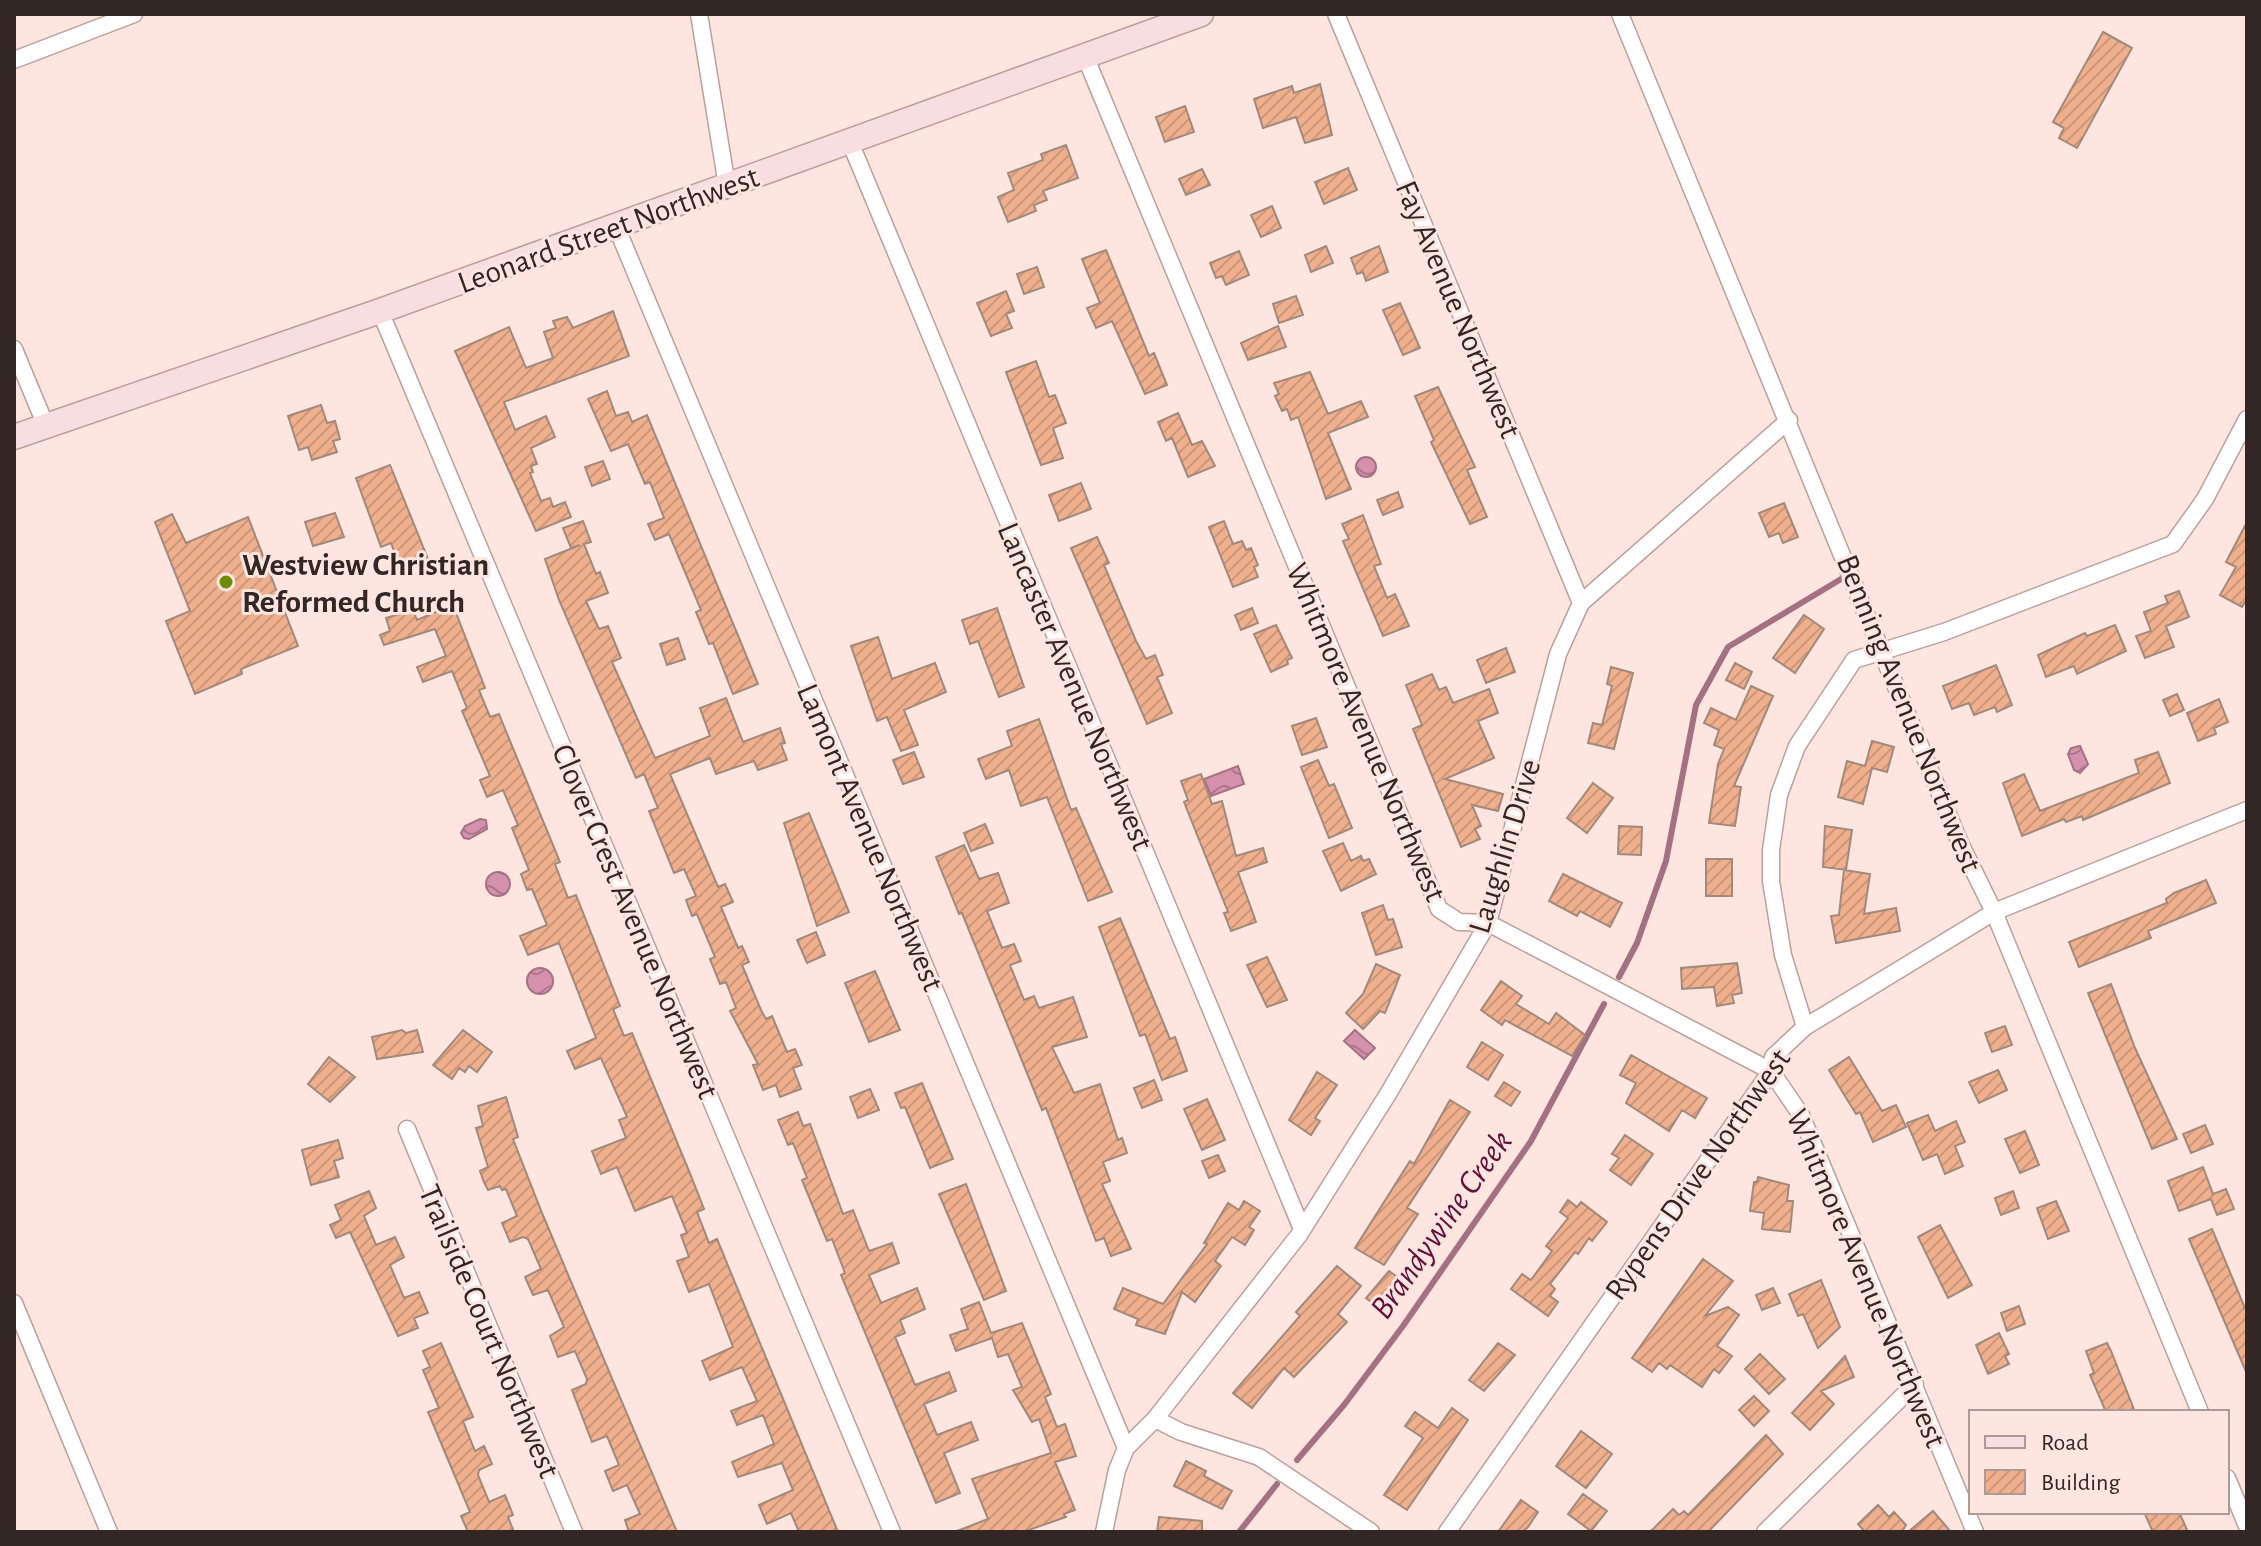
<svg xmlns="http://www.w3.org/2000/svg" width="2261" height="1546" viewBox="0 0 2261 1546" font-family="'Alegreya Sans',sans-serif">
<defs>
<pattern id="water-waves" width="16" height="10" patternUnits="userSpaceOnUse" patternTransform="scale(2)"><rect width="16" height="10" fill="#d591ac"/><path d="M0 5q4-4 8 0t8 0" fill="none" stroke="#ad768c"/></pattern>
<pattern id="building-hatch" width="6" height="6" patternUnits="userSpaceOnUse" patternTransform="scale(2)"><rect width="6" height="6" fill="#f0b08d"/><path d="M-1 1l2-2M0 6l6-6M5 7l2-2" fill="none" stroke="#ce977a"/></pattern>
</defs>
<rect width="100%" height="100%" fill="#ffe5e0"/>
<path fill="url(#water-waves)" stroke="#a47183" stroke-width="2" d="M1356 467a10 10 0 1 1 20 0a10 10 0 1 1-20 0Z
M2080,746L2088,764L2080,773L2074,770L2068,754L2071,748Z
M1238,766L1244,784L1211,796L1204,779Z
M480,819L486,820L487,829L469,839L464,838L461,833L465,826Z
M486 884a12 12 0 1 1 24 0a12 12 0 1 1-24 0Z
M527 981a13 13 0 1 1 26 0a13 13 0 1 1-26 0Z
M1355,1030L1375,1048L1364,1059L1344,1041Z"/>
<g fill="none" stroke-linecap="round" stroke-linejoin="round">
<path stroke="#a47183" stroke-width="6" d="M1619,977L1637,943L1666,861L1696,705L1728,647L1841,579
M1297,1460L1344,1405L1403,1326L1531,1141L1604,1004
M1239,1532L1277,1484"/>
</g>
<path fill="url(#building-hatch)" stroke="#a1897c" stroke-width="2" d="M2103,32L2132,48L2077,148L2059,138L2064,128L2053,122Z
M1320,84L1332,135L1305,143L1296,117L1263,128L1254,99L1292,86L1294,93Z
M1185,106L1194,132L1165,142L1156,117Z
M1066,145L1078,178L1043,191L1047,200L1034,205L1036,211L1008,222L998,197L1014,190L1008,173L1043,160L1041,154Z
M1348,168L1357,190L1324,204L1315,182Z
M1202,169L1210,185L1186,195L1179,179Z
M1272,206L1281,228L1261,237L1251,215Z
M1326,246L1333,263L1311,272L1305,255Z
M1379,246L1388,272L1366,281L1363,272L1357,274L1351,258Z
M1106,250L1149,356L1154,353L1167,385L1145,394L1112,321L1096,328L1087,308L1100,303L1082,259Z
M1239,251L1249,275L1226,285L1222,276L1216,278L1210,263Z
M1037,267L1044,287L1024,294L1017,274Z
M1006,291L1014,311L1006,314L1012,328L991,336L977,303Z
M1296,296L1303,315L1279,323L1273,304Z
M1400,303L1420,348L1403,355L1383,310Z
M613,311L629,356L504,402L515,430L546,416L555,437L531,448L537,464L531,466L533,472L530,473L541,501L550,498L553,507L565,502L571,517L536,531L455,351L509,327L526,368L553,358L544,332L556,328L553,321L567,317L573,328Z
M1278,326L1286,347L1248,360L1241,343Z
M1036,361L1049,397L1055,395L1066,423L1053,428L1063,458L1041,465L1006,372Z
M1310,372L1328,414L1361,401L1368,417L1328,433L1351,489L1326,499L1298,417L1291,420L1287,409L1282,411L1275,396L1279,394L1274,383Z
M1438,387L1475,467L1467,470L1487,517L1470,524L1431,442L1434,440L1415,396Z
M607,391L616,416L628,412L632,422L647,415L758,684L733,694L713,643L709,644L696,612L701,610L669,534L655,540L648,524L664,518L650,482L645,484L628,444L611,451L588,399Z
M321,405L327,423L335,421L340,439L333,441L337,452L312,460L308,447L299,450L288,416Z
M1178,413L1192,445L1202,441L1215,466L1188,477L1172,438L1166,441L1158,422Z
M603,461L610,479L592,486L585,467Z
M390,465L428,559L401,570L391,543L381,547L356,478Z
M1081,483L1091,509L1059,521L1049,495Z
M1398,492L1403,507L1383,515L1377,500Z
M1784,503L1798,537L1783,543L1779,533L1769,537L1759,513Z
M335,513L344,537L313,546L305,522Z
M172,514L186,543L248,517L298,646L241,669L242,674L195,694L166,621L190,611L155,522Z
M1363,515L1381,564L1374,566L1387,598L1395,594L1409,626L1383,636L1343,541L1349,539L1342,524Z
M583,521L591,542L584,544L596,574L600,572L608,593L586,601L599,629L608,626L621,658L612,662L655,758L710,736L700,708L726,698L743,742L780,728L785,743L781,744L787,760L758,770L754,761L716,774L710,758L670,774L718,887L725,884L733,902L721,907L738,948L742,946L749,962L742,965L761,1010L766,1019L772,1016L787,1052L795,1049L802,1065L793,1068L801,1089L780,1097L776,1085L763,1090L753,1065L758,1064L730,1011L736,1008L726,982L720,984L710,959L715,957L697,914L692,916L686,900L696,896L684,869L674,873L649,811L658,808L644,774L636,778L559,600L545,559L580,545L571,548L563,528Z
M1224,521L1233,544L1242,541L1246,550L1251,548L1258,565L1254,567L1258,577L1233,587L1209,527Z
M2247,522V599L2242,607L2220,595L2236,567L2226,562Z
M1097,537L1109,563L1104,565L1136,641L1146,659L1155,655L1163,675L1157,677L1172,713L1147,724L1071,548Z
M2179,591L2189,617L2166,626L2174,647L2145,658L2136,636L2151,631L2144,612L2168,603L2165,596Z
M453,605L485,688L479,690L490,717L499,714L503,724L560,862L555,864L568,898L576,895L620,1006L613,1009L624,1036L632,1033L691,1176L704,1209L697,1212L709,1243L717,1239L838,1532H799L791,1513L767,1524L759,1505L793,1490L782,1463L738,1477L732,1462L774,1444L763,1415L737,1425L731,1411L757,1401L742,1367L710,1380L702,1361L733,1347L709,1284L689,1292L677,1261L689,1257L681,1235L687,1233L672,1196L635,1211L617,1167L601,1174L592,1151L626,1138L619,1120L627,1117L601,1058L575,1069L567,1051L596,1038L559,943L528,955L520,936L547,925L532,889L527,890L521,874L529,870L512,828L518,825L503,790L487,797L480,780L490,776L462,711L467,708L452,671L423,682L417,667L446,656L435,629L384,645L380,635L390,631L386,618L413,610L417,620Z
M997,608L1024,687L999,697L978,641L970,644L962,620Z
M1252,608L1258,623L1241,630L1235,615Z
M1804,615L1824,629L1795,673L1773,658Z
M1276,625L1292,658L1287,660L1288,664L1271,672L1254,634Z
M2115,625L2126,651L2077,674L2074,666L2046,677L2038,655L2085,633L2087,636Z
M878,637L892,679L935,663L946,692L904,710L918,745L901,751L887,717L877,721L851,646Z
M678,638L685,659L667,665L660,644Z
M1506,648L1515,672L1486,683L1477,660Z
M1735,663L1752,672L1744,689L1726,680Z
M1996,665L2012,705L1997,712L1995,707L1974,715L1969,703L1952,709L1943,686Z
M1611,667L1633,673L1614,749L1588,743L1593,723L1602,725L1612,686L1607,684Z
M1432,674L1439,690L1446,687L1453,703L1489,689L1498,713L1478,721L1494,758L1445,779L1503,794L1498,811L1472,805L1481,826L1475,829L1480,839L1461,847L1413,729L1422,725L1406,685Z
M1751,686L1773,696L1734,786L1741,787L1735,826L1709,823L1718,764L1724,749L1714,745L1719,730L1704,723L1711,708L1736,720Z
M2177,694L2184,710L2170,716L2163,700Z
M2219,699L2228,722L2214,728L2216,734L2198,741L2187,713Z
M1316,718L1327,747L1302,755L1292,726Z
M1039,719L1071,810L1076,808L1112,892L1088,901L1047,797L1021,806L1009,770L986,779L978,759L1012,746L1007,731Z
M1872,741L1894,747L1887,772L1872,768L1863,804L1838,797L1847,761L1865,766Z
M914,752L924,777L903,784L893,760Z
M2158,752L2170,783L2083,820L2082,816L2066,822L2064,819L2022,836L2003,783L2024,774L2040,811L2139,773L2135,760Z
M1318,760L1329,786L1334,784L1352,828L1329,838L1301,767Z
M1201,774L1212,804L1222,801L1236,856L1263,848L1267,862L1238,872L1256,922L1231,931L1224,913L1228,912L1184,802L1188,800L1181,781Z
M1593,783L1613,798L1587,833L1567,818Z
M809,813L849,912L817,926L784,823Z
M985,824L993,843L971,851L964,833Z
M1619,826L1642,827L1641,855L1618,854Z
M1825,826L1852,830L1846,870L1823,867Z
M1343,843L1351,861L1361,856L1363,861L1369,859L1376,874L1341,891L1323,851Z
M964,845L979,879L998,873L1009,903L987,911L1002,948L1014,944L1021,961L1010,965L1024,1000L1034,996L1039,1008L1073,997L1087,1037L1052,1047L1074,1093L1100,1084L1118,1140L1122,1138L1127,1153L1103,1162L1110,1181L1102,1184L1131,1249L1111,1256L1104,1238L1096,1241L1046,1108L1042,1110L962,913L959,914L936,857Z
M1706,859H1732V896H1706Z
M1844,870L1870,874L1864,914L1896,908L1900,931L1836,943L1831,916L1839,915Z
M1563,874L1622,903L1610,927L1580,911L1577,916L1549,901Z
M2206,880L2216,903L2148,931L2151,938L2079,967L2069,942L2167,903L2166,899L2174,893Z
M1383,905L1388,920L1393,919L1402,947L1376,955L1362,913Z
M1120,918L1170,1039L1175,1037L1187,1071L1162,1080L1145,1034L1140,1036L1099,927Z
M816,932L825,955L807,963L797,940Z
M1267,957L1287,1000L1267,1007L1247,965Z
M1737,963L1742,993L1732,995L1734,1003L1717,1006L1714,987L1682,989L1681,968Z
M1376,964L1400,975L1385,1013L1380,1011L1363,1029L1346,1013L1363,994Z
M875,971L900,1030L869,1042L845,983Z
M1501,981L1522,996L1516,1004L1549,1024L1556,1013L1585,1035L1572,1056L1505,1020L1502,1025L1481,1010Z
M2111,984L2135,1048L2177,1139L2152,1149L2088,993Z
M2005,1026L2012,1045L1992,1052L1985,1033Z
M402,1030L406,1033L417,1030L423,1052L377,1059L372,1037Z
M463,1030L492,1052L477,1072L469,1066L465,1072L459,1068L452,1079L433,1065Z
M1482,1042L1503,1055L1488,1080L1467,1067Z
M1631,1055L1707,1098L1695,1118L1682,1110L1669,1131L1626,1103L1636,1083L1620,1075Z
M329,1057L355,1077L330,1102L308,1084Z
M1849,1057L1882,1111L1896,1105L1906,1127L1873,1142L1860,1112L1856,1114L1829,1070Z
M1998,1070L2007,1090L1979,1103L1969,1082Z
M1317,1072L1337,1085L1315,1118L1320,1121L1311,1135L1289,1120Z
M1154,1080L1162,1100L1142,1108L1134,1088Z
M1504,1082L1520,1092L1511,1106L1495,1096Z
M922,1083L953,1159L930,1168L905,1107L901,1108L895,1093Z
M870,1089L879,1110L858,1118L850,1097Z
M506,1097L518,1137L513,1139L542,1213L677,1532H629L625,1520L640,1514L627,1485L613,1491L605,1471L619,1465L607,1436L592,1442L572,1390L586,1384L587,1379L575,1351L558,1357L550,1336L564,1327L548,1290L533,1295L525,1277L541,1269L528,1239L523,1237L510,1242L502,1223L517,1216L506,1189L502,1190L500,1186L488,1190L484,1182L480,1171L488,1167L476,1128L483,1126L478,1106Z
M1207,1099L1225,1140L1202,1150L1184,1109Z
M1450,1100L1470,1112L1407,1208L1418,1214L1384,1265L1355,1248L1410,1161L1414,1164Z
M798,1112L803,1126L810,1124L843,1214L853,1210L869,1251L892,1243L899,1263L869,1275L881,1303L917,1288L925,1309L900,1320L905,1333L895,1337L915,1385L949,1372L956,1391L924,1404L937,1435L971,1422L978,1440L944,1453L960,1493L936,1503L841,1275L845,1273L832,1239L827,1241L802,1180L807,1178L793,1143L788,1145L778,1120Z
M1928,1115L1935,1131L1956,1121L1965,1142L1955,1146L1963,1166L1945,1174L1937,1154L1923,1160L1907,1123Z
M2205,1125L2213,1144L2191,1153L2183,1134Z
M2025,1131L2039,1165L2020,1173L2005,1139Z
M1625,1135L1653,1154L1631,1185L1610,1170L1619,1158L1612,1154Z
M338,1140L343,1158L334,1161L339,1177L311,1185L302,1150Z
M1218,1155L1225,1171L1209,1178L1202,1161Z
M2203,1167L2213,1194L2226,1189L2234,1209L2217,1215L2211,1199L2179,1211L2168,1181Z
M1758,1177L1789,1185L1787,1201H1793L1790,1232L1762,1229L1764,1213L1750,1211L1754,1182H1757Z
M966,1184L1006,1291L984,1300L939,1194Z
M369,1191L376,1208L364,1216L376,1245L395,1237L404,1257L390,1265L404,1298L419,1292L428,1313L414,1318L418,1328L398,1336L350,1232L336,1238L330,1225L341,1220L335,1205Z
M2013,1191L2019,1208L2001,1215L1995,1198Z
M1568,1200L1577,1207L1581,1202L1607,1222L1592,1241L1589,1238L1578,1254L1575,1252L1550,1284L1555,1289L1550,1296L1558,1302L1548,1316L1511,1289L1522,1274L1531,1280L1552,1251L1546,1246L1568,1218L1560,1212Z
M1244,1201L1260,1211L1249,1227L1254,1230L1245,1245L1232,1237L1215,1261L1221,1266L1195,1302L1182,1292L1165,1334L1136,1325L1138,1319L1114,1309L1123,1288L1163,1304L1207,1244L1204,1243L1228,1203L1239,1210Z
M2056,1201L2069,1231L2048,1239L2037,1208Z
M1940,1225L1972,1285L1948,1298L1918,1237Z
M2212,1229L2247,1313V1374L2189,1239Z
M1703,1259L1733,1281L1705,1316L1728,1307L1739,1315L1717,1346L1732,1356L1719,1373L1714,1369L1702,1387L1670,1365L1667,1369L1659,1363L1652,1372L1632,1358Z
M1337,1266L1361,1286L1338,1314L1347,1322L1294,1377L1284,1368L1252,1408L1233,1393L1300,1316L1296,1312Z
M1389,1271L1403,1281L1383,1311L1366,1298Z
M1821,1280L1840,1327L1818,1348L1803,1314L1798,1316L1789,1294Z
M1773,1288L1780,1303L1762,1310L1756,1295Z
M979,1302L991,1333L1022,1323L1051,1394L1045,1397L1057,1427L1065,1424L1076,1456L1055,1462L1075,1510L1064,1514L1066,1517L1023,1532L957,1531L988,1519L972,1479L1051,1453L1039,1419L1032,1422L1013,1390L1022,1387L1008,1354L998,1357L992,1338L956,1351L950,1335L968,1329L961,1309Z
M2019,1306L2025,1324L2007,1331L2001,1313Z
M1999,1333L2009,1354L2005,1356L2009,1364L1988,1374L1976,1345Z
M441,1343L473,1417L463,1421L475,1451L484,1446L492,1464L479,1470L478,1475L489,1502L505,1495L513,1515L508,1517L514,1532H468L461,1516L470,1512L428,1412L439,1408L423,1370L430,1367L423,1351Z
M1498,1343L1515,1355L1484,1391L1469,1380Z
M2107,1343L2111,1351L2135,1412H2106L2090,1375L2094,1373L2086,1351Z
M1760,1354L1785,1379L1769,1394L1745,1369Z
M1845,1356L1854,1377L1821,1391L1834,1404L1810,1430L1792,1413Z
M1754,1396L1769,1411L1754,1426L1739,1410Z
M1452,1408L1468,1420L1407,1510L1384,1495L1423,1438L1405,1426L1415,1412L1438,1428Z
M1581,1431L1612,1454L1586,1488L1556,1466Z
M1766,1435L1783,1454L1708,1532H1650L1673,1509L1679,1515L1684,1511L1688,1515Z
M1186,1461L1206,1471L1204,1476L1232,1491L1222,1509L1174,1486Z
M1583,1494L1607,1511L1591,1531L1568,1514Z
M1521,1500L1538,1512L1528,1527L1522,1532H1498Z
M1878,1505L1889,1517L1894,1512L1906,1525L1902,1532H1865L1858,1524Z
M1933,1511L1951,1532H1908Z
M2144,1512H2179L2188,1532H2153Z
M1159,1517L1202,1521V1532H1157Z"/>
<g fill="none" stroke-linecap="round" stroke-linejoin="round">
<g stroke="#bd9f9a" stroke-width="19">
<path id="street" d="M699,14L727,186
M1336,14L1581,603
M1620,14L1960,843L1994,912L2200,1412
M1085,56L1439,909L1459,922L1488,923L1771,1071L1801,1115L1975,1532
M14,60L134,14
M850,142L1302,1229
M616,226L1126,1448
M380,311L892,1532
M14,349L46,426
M1805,1027L1783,955L1771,881V850L1779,795L1797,746L1854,660L1944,632L2173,544L2205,499L2247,419
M407,1129L574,1532
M14,1303L109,1532
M1155,1419L1181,1432L1259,1457L1371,1532
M2227,1478L2247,1526
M1104,1532L1117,1470L1126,1448L1155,1419L1299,1235L1388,1094L1488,923L1558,654L1581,603L1789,420
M1447,1532L1771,1071L1773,1057L1805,1027L1994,912L2247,810
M1765,1532L1915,1384"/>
</g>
<g stroke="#bd9f9a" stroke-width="27">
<path id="secondary" d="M14,437L380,311L1201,14"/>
</g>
<use href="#street" stroke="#fff" stroke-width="16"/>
<use href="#secondary" stroke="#f9dee1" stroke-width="24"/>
</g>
<circle fill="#6e8b05" stroke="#ffe5e0" stroke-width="3" cx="226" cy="582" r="8"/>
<g text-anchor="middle" stroke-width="6" stroke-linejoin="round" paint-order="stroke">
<g font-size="32" fill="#322724" stroke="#ffe5e0">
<text transform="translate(608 229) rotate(-20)" y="11">Leonard Street Northwest</text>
<text transform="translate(1459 309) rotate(67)" y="11">Fay Avenue Northwest</text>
<text transform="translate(1076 686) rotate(67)" y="11">Lancaster Avenue Northwest</text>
<text transform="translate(1910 713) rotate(68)" y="11">Benning Avenue Northwest</text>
<text transform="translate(1367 732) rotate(67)" y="11">Whitmore Avenue Northwest</text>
<text transform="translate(871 837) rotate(67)" y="11">Lamont Avenue Northwest</text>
<text transform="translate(1504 846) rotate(-73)" y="11">Laughlin Drive</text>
<text transform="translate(636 921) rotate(67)" y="11">Clover Crest Avenue Northwest</text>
<text transform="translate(1697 1174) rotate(-55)" y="11">Rypens Drive Northwest</text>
<text transform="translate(1867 1278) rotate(67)" y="11">Whitmore Avenue Northwest</text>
<text transform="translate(490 1331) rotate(67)" y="11">Trailside Court Northwest</text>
</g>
<g font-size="32" font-weight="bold" fill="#322724" stroke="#ffe5e0" text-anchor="start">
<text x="242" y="575">Westview Christian<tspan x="242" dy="37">Reformed Church</tspan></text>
</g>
<g font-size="34" font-style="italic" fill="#62113b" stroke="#ffe5e0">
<text transform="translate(1440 1224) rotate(-55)" y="12">Brandywine Creek</text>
</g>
</g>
<rect width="2261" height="1546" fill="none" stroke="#322724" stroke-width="32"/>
<rect x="1969" y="1410" width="260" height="104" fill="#ffe5e0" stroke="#ad9995" stroke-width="2"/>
<rect x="1985" y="1436" width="40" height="12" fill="#f9dee1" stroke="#ad9995" stroke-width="2"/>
<text x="2041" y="1450" font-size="24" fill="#322724">Road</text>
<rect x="1985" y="1470" width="40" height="24" fill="url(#building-hatch)" stroke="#ad9995" stroke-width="2"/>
<text x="2041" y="1490" font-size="24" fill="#322724">Building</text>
</svg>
